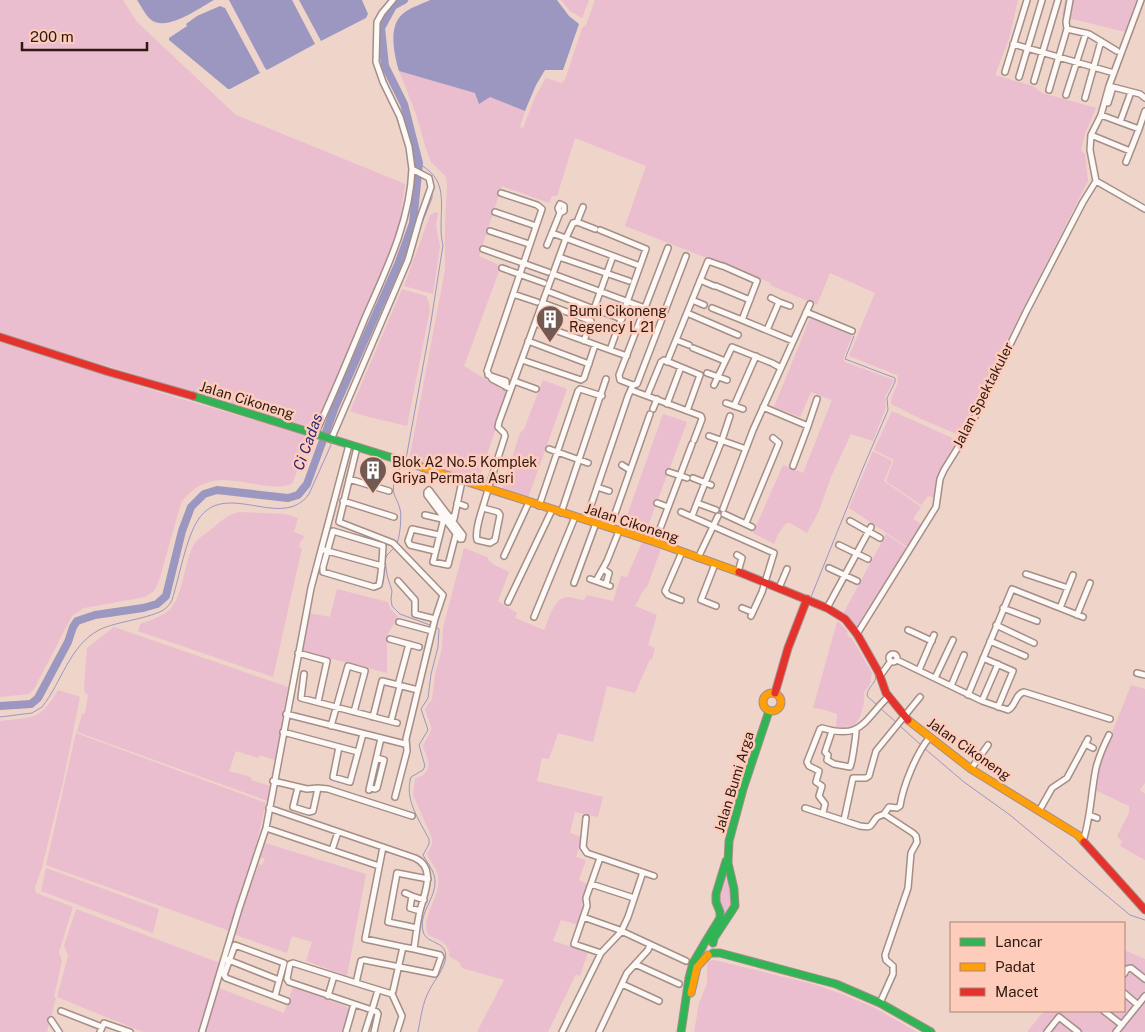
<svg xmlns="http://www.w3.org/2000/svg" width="1145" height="1032" viewBox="0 0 1145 1032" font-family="'Public Sans',sans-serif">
<rect width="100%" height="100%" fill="#efd4ca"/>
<path fill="#eabdcf" d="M0,0H123L137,22L236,115L405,184L399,225L393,247L314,429L48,348L0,332Z
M561,0H589L582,18L570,11Z
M595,0H1018L1009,39L995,75L1033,86L1042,93L1096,108L1085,134L1081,151L1085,154L1088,181L959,435L921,419L891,404C890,393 901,385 897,375L849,356L875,293L830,273L817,305L770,285L771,283L625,226L646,166L575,138L557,196H552L549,203L502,186L479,256L501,266L464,366L508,393L477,484L409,461L445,270V223L447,184L446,177L431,162L427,152L416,114L399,71L490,97L525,111L520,127L523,128L534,99L546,78L561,83L565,80L582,28L586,25Z
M1065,0H1137L1126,32L1064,17L1062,15Z
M436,212L438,213L436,226L440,246L433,294L404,286L430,215Z
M402,289L426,296L428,300L430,309L407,426L365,416L350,411Z
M810,318L852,336L843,359L845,362L894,380L885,397L886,407L873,441L851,434L831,477L818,513L807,533L790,523H786L778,534L774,544L753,533L783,465L803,473L832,400L811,392L800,417L774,407Z
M0,342L158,392L311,437L292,484C281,488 273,486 261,485C229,480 203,472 181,503L159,581L154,591L145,597L84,608L72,616L34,689L29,694L0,697Z
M543,380L567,389L528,498L502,489L520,433L524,429Z
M892,411L959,441L942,468L935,498L928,496L921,505L886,481L894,460L874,450Z
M663,414L687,422L645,534L623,527Z
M873,451L892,461L884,481L921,507L913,519L923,525L909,548L849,508Z
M239,512L285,514L298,518L294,532L304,536L303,540H301L299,547L302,548L273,677L138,631L140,624C149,621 160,617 168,611C183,599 184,563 193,546C197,538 206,534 213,528C222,520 227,515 239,512Z
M886,534L908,549L857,629L843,614Z
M642,542L661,549L647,587L643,591L635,606L657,615L648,645L655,648L652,659H650L635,693L607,686L593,742L558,733L549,759L542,758L537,781L603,797L598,817L575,812L570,833L582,837L576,857L586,860L579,880L587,884L581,905L584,907L579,925L561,920L553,941L588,952L580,976L576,974L548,1032H477L504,980L462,968L459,962L449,956C450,942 438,940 428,935C420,915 442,897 438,876C437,869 430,861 427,854L432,845V838L413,795L415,779C418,777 423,776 425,773C433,765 425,754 423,746C435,723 432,733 425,709L432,699L435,675L442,648L443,628L464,548L487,557C490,565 501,567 509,572L498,601L517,613L515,618L544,630C549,619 554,597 568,597C573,597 578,600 584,600L587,595L613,601L621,576L627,577Z
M337,589L388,602L390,608L398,617L387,635V673L301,651L308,613L330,617Z
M837,622L840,623L848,632L847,633L849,638L851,637L872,673L870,684L864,692C865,704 861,718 853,728L846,726L839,729L836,727L837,714L821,709L813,708Z
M114,627L288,687L275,760L260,755L258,758L236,751L229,771L251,777V780L270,786L268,801L77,732L82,714L85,713L88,695L85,693L84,689L87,648Z
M1131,685L1145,689V783L1140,790L1145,794V860L1120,846L1122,841L1117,836L1129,813V806L1095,790L1100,763Z
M58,690L80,697L63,782L42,867L35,888L36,893L73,907L59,952L62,961L54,997L56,998L47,1032H0V721C33,717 40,721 58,690Z
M76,733L266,803L251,867L230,931L46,865Z
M265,843L366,874L347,976L306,961L312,942L292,936L287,953L233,934L259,864L262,865L265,859L260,857Z
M46,868L159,909L153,933L41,891Z
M726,870C733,894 737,900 721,921L717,899Z
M76,909L220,963L199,1032H143L57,997L68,956L64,946Z
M1124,950L1145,959V1032H1027L1044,1011H1124Z
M714,960L813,984L839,993L873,1007L917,1032H694L699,1003L707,984V965L709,961Z
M293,987L350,1008L343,1032H205L219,988L284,1013Z"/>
<path fill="#9b97c1" d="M137,0H214C199,8 166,33 150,19C145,14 141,6 137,0Z
M229,0H292L315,44L267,70L265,68Z
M299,0H362L368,14L366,18L321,41Z
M430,0H557L569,16L579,24L563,70H545L536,85L525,111L490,97L479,104L475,93L399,71C394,54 387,24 405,12C412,7 422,4 430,0Z
M220,6L225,8L260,73L230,89H228L169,40V38L187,26L186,24L197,16Z"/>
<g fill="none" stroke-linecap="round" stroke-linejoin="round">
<path stroke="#9b97c1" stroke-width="1" d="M403,277L414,251L420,228L432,198V192
M406,459L430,328L443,245C437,224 448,193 434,176C430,171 424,167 419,163
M396,545C400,540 402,516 400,509C399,504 396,499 394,494C392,485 395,470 404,465
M394,548L387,555L385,560L387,575L392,591L391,599L392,606L400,614L430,625
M811,597L863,468L888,410L887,398L895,382V378L845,359L854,336
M847,627L856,640
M873,669C881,684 868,683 867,696L877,705
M880,708L897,723
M0,717L32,713L42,707C62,682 69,646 99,630C115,621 159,618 168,606C170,604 171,602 172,600C179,578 186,538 198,520C225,478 282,532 309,494L331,445
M900,726L921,745
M924,748L964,782L1010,815L1130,915L1145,920
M418,1032C420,1021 423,1001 429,991C434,980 442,973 445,961C450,939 426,946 423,931C418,911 440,895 434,875C432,868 426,861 423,855L429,844V839C419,820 404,799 411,777L423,770L425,766L419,745L428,730L421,709L428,698L431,674L438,647L439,629L434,626"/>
<path stroke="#9b97c1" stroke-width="8" d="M0,706L31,704L38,698L68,642L73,627L77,621L95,615L143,608L157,604L166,596L182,531L191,507L204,494L217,490L288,498L298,495L307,484L335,407L399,262L413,223L419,163L404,104L385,66L381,28L393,6L404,0"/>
<g stroke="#a48e86" stroke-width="8">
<path id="street" d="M1141,0L1109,86L1101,115L1091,135L1090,150L1096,181L1145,209
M1067,29L1089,34L1117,51
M1013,44L1114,73
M1005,72L1027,0
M1019,77L1042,0
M1034,81L1058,0
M1109,86L1140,94L1145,98
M1049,90L1067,29L1066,22L1070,0
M1066,95L1086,33
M1085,98L1101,41
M1108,103L1113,87
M1101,115L1139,129L1145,111
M1120,122L1131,92
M1091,135L1130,151
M1126,162L1139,129
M501,193L537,205L542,209L487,371L492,379L511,389
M583,207L577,222L595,229
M495,212L536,226
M600,230L646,249L610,350L627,356
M490,231L529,244
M552,233L640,266
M547,245L560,213L564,211V206L560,204L558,208L560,213
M483,249L548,272
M559,257L629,281
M723,266L757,281L742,320L793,341
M502,268L544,283
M553,274L664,315
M700,280L714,286
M716,286L750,300
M547,291L594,309L613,256
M513,294L537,302
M771,298L779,302
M692,300L704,305
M543,303L591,321L584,341
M712,308L742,320
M594,309L622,319
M806,312L852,331
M687,313L738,335
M535,323L610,350
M767,330L779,302L790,306
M676,340L689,345
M528,341L589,364
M693,348L725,361
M522,360L581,380L584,378L595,345
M667,362L708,261L722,266
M707,373L727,380
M488,375L506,381V387
M514,381L536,389
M633,385L620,380L619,375L668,248
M714,385L732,347L772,363L781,368
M631,390L701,416L702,419L694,440
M647,396L661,362L664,360L700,375L687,411
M726,403L743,409
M667,404L681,367
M734,406L756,356
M763,407L808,426L793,466
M653,409L657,399
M808,426L817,399
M315,434C333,396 349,357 365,318C386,270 410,222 412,169
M709,436L746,449
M332,440L333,435L408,260L420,218L431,187L429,178L412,169L409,147L400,117L383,82L376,62L377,22L382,13L393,0
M357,447L339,522L393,543L443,595L435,619L406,739L407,751L395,797
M549,449L588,463
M622,465L630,470
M669,472L687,478
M693,478L711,485
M349,479L389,491
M597,487L609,491
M429,490L463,535L462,539H460L427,495V492Z
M343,501L394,517
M457,503L465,506
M657,503L668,507
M539,506L578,391L580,389L602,396
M483,508L498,512L500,515L495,540L490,543L477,540C474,528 485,503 488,489L505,436L504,433L498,427L499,422L566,238L573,223L577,222
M723,509L753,430L810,304
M716,510L697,503L722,440L730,416
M681,512L774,553L762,592L751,616
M561,513L606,379
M724,514L752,527
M425,515L442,519L443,522
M454,516L443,522L433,562L448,565L456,534
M692,516L697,503
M454,519L462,481
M586,520L628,396L633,385L637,384L686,256
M850,521L880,538
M746,523L779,443L773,438
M610,528L650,414
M333,531L383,546C382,559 382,573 379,585L374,587L323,572V567Z
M655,542L692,444
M839,545L868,559
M324,550L382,566
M435,551L410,545L408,541L412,529L439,535
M737,555L742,558L738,572
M504,556L529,502
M698,558L718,516
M715,564L701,600L716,606
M829,568L857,581
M603,569L609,573L606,584
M1026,574L1068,588
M590,579L610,586
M398,581L415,600V614L435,619
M596,581L607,561L619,531
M574,583L596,523
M779,588L787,569
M681,600L668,595L665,591L682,552
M508,602L552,510
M742,608L752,612
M827,608L871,527
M1003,608L1037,621
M1060,608L1073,575
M1077,615L1090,583
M534,617L575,517
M399,622L432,631
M996,625L1034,643
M908,630L932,641
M857,634L936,507L940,479L944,470L967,433L1026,312L1083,202L1096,181
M390,639L419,647
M990,641L1025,656
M298,653L327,661L318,702
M889 658a4 4 0 1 1 8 0a4 4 0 1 1-8 0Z
M983,658L1013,671L998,707
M897,660L982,701L1008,710C1016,706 1015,694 1024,692L1110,719
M919,670L934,635
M1137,673L1145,675
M304,674L301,698L397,723
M880,676L891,661
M935,678L953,640
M398,685L409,644
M951,686L964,655
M968,695L1012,589L1083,617
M982,701L998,664
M286,714L405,744
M373,717L382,681L418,690
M391,721L400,686
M331,726L348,666L365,671L354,712
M832,731L825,752L828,755L827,760L834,764L850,767C852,764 856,736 856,730
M283,732L358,752
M1085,744L1093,748
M339,747L333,777L350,782L363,734
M971,769L988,745
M273,781L307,789L318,788L328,789L412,816
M298,787L293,807L309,812L313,811L318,788
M370,788L375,789L377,788L384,760L377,758
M369,790L381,738
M269,808L415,858C437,868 424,894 420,911C417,923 416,936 414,949L403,947L393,991
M805,808L860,826C874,828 869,826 877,817L884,814L889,807L897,808L900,806C903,786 916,754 929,738
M1039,811L1052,788L1067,778L1088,739
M823,813L825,804L819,796L822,786L816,782L819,771L809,766L807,762L820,729L822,728C862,740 863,721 888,697
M1089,815L1097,818
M586,818L583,847L587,853L654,876
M844,820L853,778H866L869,776L876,751L920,697
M266,828L379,866
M1083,841C1091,817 1091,792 1096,768C1099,756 1104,745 1109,735
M383,847L365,939L403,947
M332,850L338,832
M600,858L586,898L587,906L574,944L601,953
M591,884L634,898
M405,893L412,896
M420,911L410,908L412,896L424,900
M583,917L617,929L686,961
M417,928L388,922L397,873L428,879
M226,959L279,980
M364,960L435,974L441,957L440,955L414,949
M361,961L356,983L392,994L402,1016L397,1032
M635,964L679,984
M1124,974L1127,969L1131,968L1145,979
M356,983L293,963L290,964L287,979L289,982L372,1010L378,990
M622,984L659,1001
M1124,993L1138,1005
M275,996L284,963L235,945L224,975L226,978L287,1001
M328,996L334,976
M880,1003L893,974V966L886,960L885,955L908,888L911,853L917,842L916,836L913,833L884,814
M61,1011L102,1027
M1104,1011L1122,1025
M51,1020L59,1032
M100,1032L104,1023L130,1032
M202,1032L239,909L266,828L311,588L349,445
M346,1032L354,1004
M365,1032L372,1010L377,1012L378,1014L374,1032
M562,1032L601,953L621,932L628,917L643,872
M599,1032L627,973L648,950L650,945
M1047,1032L1059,1017L1078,1032
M1116,1032L1145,996"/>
</g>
<g stroke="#a48e86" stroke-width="9">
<path id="fast" d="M193,396L409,463
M713,943L714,938L735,906L734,889L728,863L729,841L743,789L769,711
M704,944L720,918V912L716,902V894L726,861
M713,953H720L836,984L880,1003L931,1032
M681,1032L689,978L693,963L703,946"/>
</g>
<g stroke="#a48e86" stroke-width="9">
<path id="slow" d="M409,463L655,542L739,572
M763 702a9 9 0 1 1 18 0a9 9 0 1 1-18 0Z
M908,720L971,769L1078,835L1084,842
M691,993L697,967L708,955"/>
</g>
<g stroke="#a48e86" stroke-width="9">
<path id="jam" d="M0,337L109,372L193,396
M739,572L827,608L845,619L857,634L879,673L886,693L908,720
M775,693L788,648L807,599
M1084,842L1145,910"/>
</g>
<use href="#street" stroke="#fdf9f7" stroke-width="5"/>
<use href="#fast" stroke="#30b455" stroke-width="7"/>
<use href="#slow" stroke="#ff9f0a" stroke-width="7"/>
<use href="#jam" stroke="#e5322d" stroke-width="7"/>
</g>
<defs>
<g id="building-pin" transform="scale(1.4375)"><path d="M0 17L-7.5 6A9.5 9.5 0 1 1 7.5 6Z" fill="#725a52" stroke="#feccbb"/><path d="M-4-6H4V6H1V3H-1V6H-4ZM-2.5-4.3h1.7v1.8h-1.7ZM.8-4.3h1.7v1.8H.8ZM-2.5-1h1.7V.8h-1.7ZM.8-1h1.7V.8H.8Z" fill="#fff"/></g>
</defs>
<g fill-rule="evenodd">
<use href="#building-pin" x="550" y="319"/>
<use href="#building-pin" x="373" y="470"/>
</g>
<g text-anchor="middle" stroke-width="5" stroke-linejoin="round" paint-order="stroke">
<g font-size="14" fill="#2f1911" stroke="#feccbb" text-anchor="start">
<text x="569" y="316">Bumi Cikoneng<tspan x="569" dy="16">Regency L 21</tspan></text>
<text x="392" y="467">Blok A2 No.5 Komplek<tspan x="392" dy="16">Griya Permata Asri</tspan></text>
</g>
<g font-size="14" fill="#2f1911" stroke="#feccbb">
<text transform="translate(983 395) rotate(-63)" y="5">Jalan Spektakuler</text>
<text transform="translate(247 400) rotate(17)" y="5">Jalan Cikoneng</text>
<text transform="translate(632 523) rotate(18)" y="5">Jalan Cikoneng</text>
<text transform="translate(969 749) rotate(35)" y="5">Jalan Cikoneng</text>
<text transform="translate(734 782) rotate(-73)" y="5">Jalan Bumi Arga</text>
</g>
<g font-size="15" font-style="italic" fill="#2a2672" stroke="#feccbb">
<text transform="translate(308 442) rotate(-70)" y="5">Ci Cadas</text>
</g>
</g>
<rect x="950" y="922" width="175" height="90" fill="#feccbb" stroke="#ab8477"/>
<rect x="960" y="938" width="25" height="8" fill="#30b455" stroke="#ab8477"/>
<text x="995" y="947" font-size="15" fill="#2f1911">Lancar</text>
<rect x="960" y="963" width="25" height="8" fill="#ff9f0a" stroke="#ab8477"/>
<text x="995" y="972" font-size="15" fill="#2f1911">Padat</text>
<rect x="960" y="988" width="25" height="8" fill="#e5322d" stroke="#ab8477"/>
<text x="995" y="997" font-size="15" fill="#2f1911">Macet</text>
<path d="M22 42v8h125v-8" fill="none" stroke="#2f1911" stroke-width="2.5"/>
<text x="30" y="42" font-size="15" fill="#2f1911" stroke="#feccbb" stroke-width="4" paint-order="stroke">200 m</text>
</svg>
